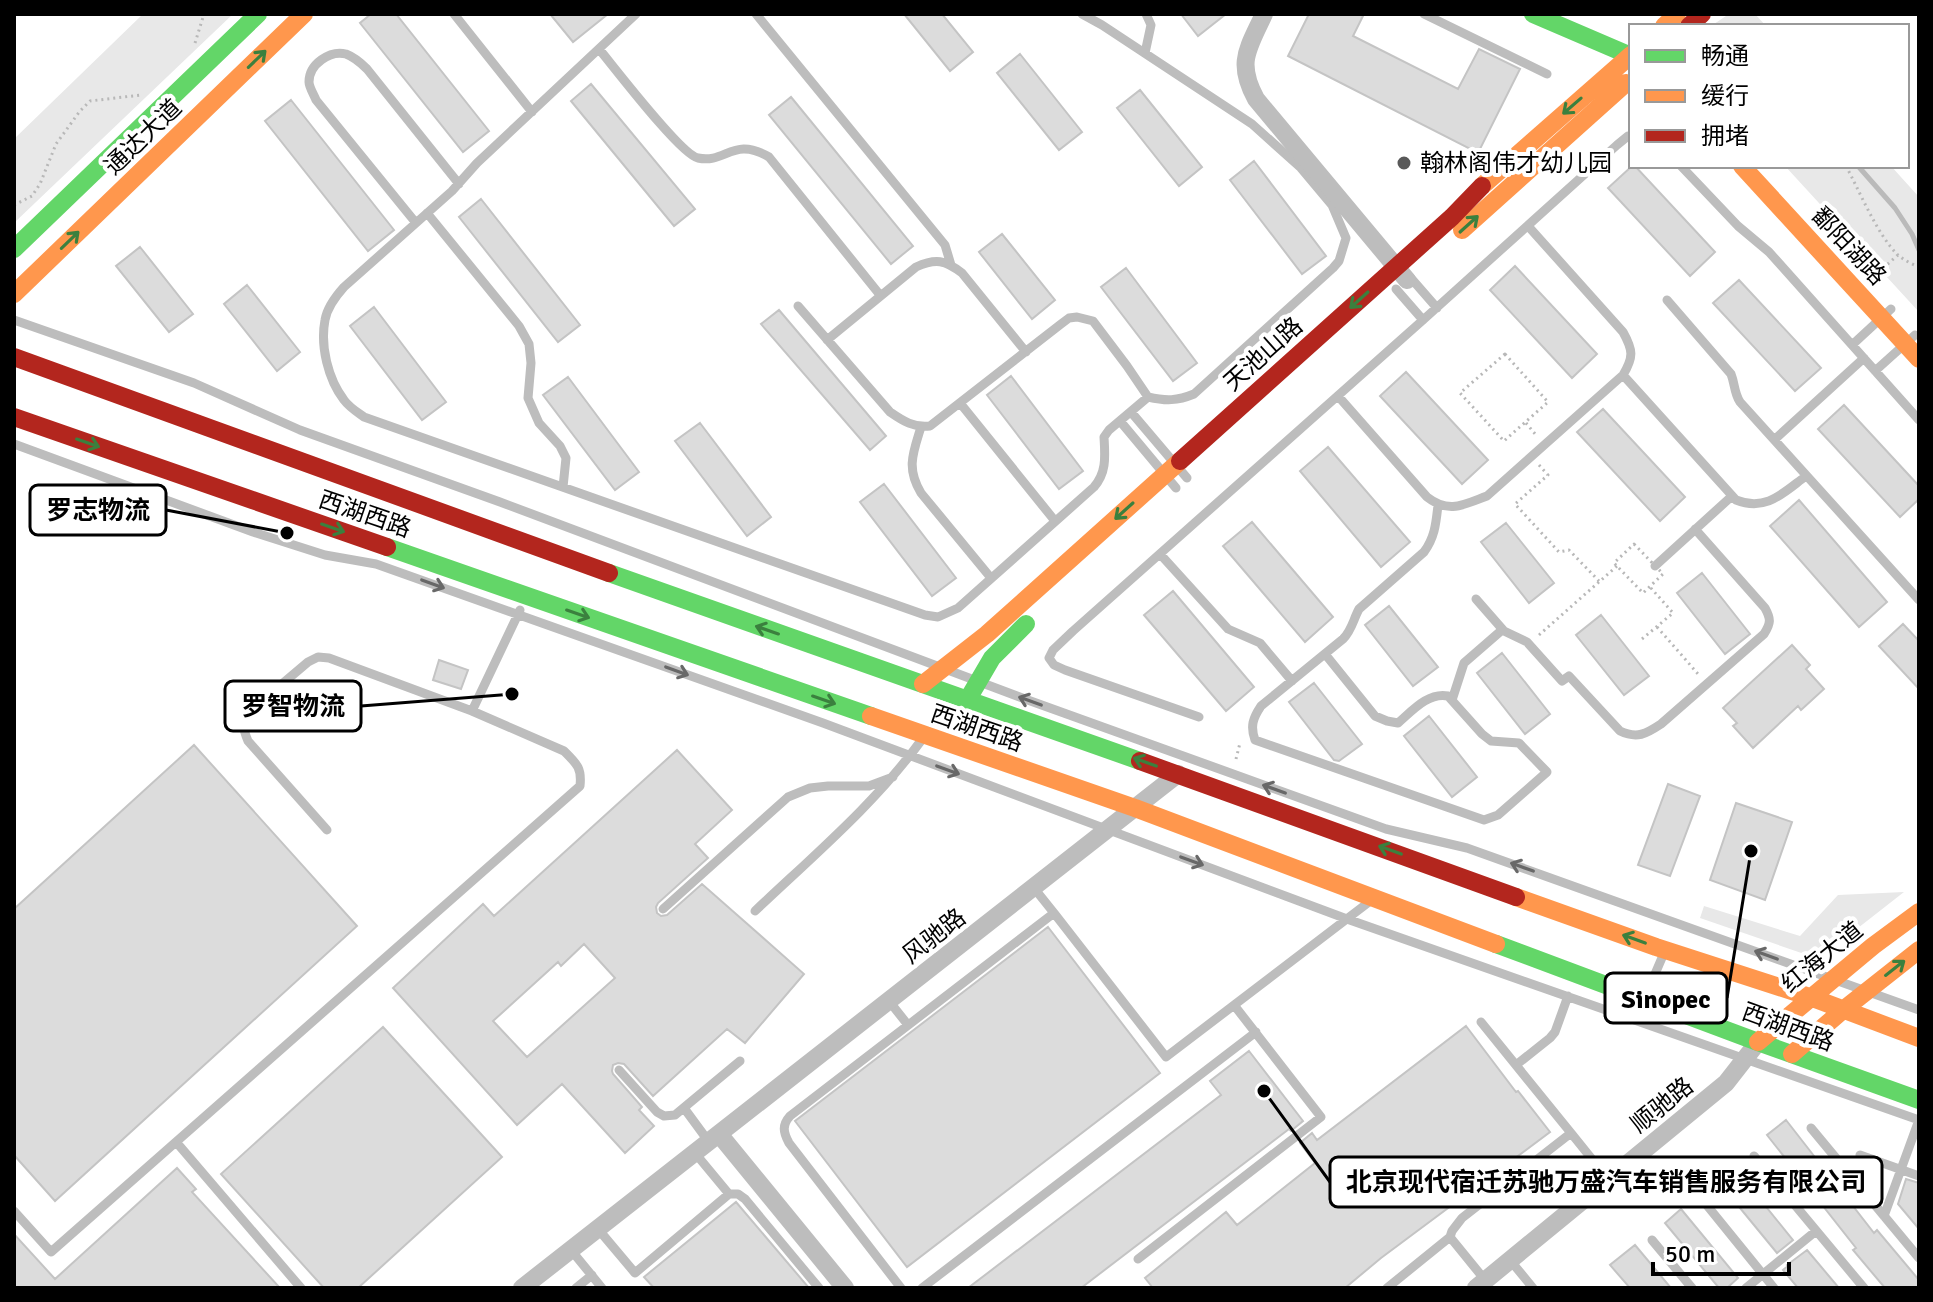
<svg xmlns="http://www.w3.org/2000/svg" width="1933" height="1302" viewBox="0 0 1933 1302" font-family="Signika,'Noto Sans SC',sans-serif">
<rect width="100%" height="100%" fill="#fff"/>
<path fill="#e8e8e8" d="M143,14H233L14,223V139Z
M1729,14H1755L1766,26H1711Z
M1785,166H1891L1919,197V312Z
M1904,892L1826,953L1816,958L1700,918L1704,906L1800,936L1838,895Z"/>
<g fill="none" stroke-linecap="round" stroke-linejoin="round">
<path stroke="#bababa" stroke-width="5" d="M1858,166L1895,208L1912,234L1919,250"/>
</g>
<path fill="#dcdcdc" stroke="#c4c4c4" stroke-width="2" fill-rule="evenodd" d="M371,14H396L489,131L463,152L360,23Z
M550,14H608L573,42Z
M904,14H942L973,52L950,71Z
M1181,14H1226L1198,36Z
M1309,14H1364L1353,36L1458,89L1479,49L1520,69L1478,153L1288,56Z
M1020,54L1082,132L1059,150L997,73Z
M591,84L695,209L674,226L571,101Z
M1140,90L1202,167L1179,186L1117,108Z
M791,97L913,246L891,264L769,115Z
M291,100L394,230L368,251L265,121Z
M1254,161L1326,256L1302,274L1230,180Z
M1632,166H1635L1715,252L1690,276L1608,188Z
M481,199L580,325L558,342L459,217Z
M1002,234L1055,300L1032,319L979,252Z
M140,247L193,314L169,332L116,266Z
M1515,266L1597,354L1572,378L1490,290Z
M1126,268L1197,363L1173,381L1101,287Z
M1739,280L1821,368L1795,391L1713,303Z
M247,285L300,352L277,371L224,304Z
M374,307L446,402L422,420L350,326Z
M779,310L886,436L870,450L761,324Z
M1406,372L1488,460L1462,484L1380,396Z
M1011,376L1083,471L1059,489L987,395Z
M568,377L639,472L615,490L543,395Z
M1844,405L1919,486V499L1900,517L1818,429Z
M1603,409L1685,497L1660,521L1577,432Z
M700,423L771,517L747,536L675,441Z
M1328,447L1410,542L1381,567L1300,471Z
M884,484L956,578L932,596L860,502Z
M1799,500L1887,602L1859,627L1770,526Z
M1252,522L1333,617L1305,642L1223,546Z
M1506,523L1554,583L1529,603L1481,542Z
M1702,573L1750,634L1725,654L1677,593Z
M1173,591L1254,687L1226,711L1144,615Z
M1389,606L1438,667L1413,686L1365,625Z
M1601,615L1649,676L1624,695L1576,635Z
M1903,624L1919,641V689L1879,646Z
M1792,645L1810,665L1806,669L1824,689L1801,710L1798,706L1753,748L1733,726L1737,723L1723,708Z
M1502,653L1550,714L1525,734L1477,673Z
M439,660L468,670L461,689L433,680Z
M1314,683L1362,744L1339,761L1334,760L1289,702Z
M1429,716L1477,777L1452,797L1404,736Z
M194,745L357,926L55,1201L14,1155V909Z
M677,750L732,810L695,844L708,858L658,903L656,907L657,913L661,916L667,915L702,884L804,974L745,1043L727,1029L653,1096L624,1064L618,1063L613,1065L612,1071L613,1074L642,1107L639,1110L654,1126L625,1153L562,1084L517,1125L393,988L483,904L494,916ZM584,944L615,978L527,1057L493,1021L558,962L561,966Z
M1668,784L1700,796L1670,876L1638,865Z
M1736,803L1792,822L1765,900L1710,880Z
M1048,927L1160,1073L907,1267L795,1121Z
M1466,1026L1516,1092L1518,1091L1550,1132L1381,1258L1345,1288H1153L1145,1278L1226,1212L1237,1225L1315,1163L1300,1143L1312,1133L1317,1140Z
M383,1027L502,1157L358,1288H324L221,1174Z
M1249,1051L1303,1121L1291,1131L1289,1129L1081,1288H968L1221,1095L1210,1081Z
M1786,1120L1874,1233L1877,1230L1919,1280V1288H1885L1853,1250L1856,1248L1767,1135Z
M1733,1166L1793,1240L1777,1253L1717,1180Z
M177,1168L196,1189L192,1192L280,1288H14V1234L55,1279Z
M1906,1179L1919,1183V1229L1898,1204Z
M736,1202L809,1288H654L644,1277Z
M1681,1209L1738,1278L1727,1288H1719L1665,1223Z
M1635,1245L1671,1288H1630L1610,1265Z
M1807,1250L1839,1288H1798L1783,1270L1788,1266L1787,1265Z"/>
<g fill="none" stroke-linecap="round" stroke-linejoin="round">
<path stroke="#b8b8b8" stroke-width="3" stroke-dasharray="2 4" stroke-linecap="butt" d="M195,43L204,14
M1846,166C1860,192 1877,234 1897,254C1903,260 1912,264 1919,267
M14,205L32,196L40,184L56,144L80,111L90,101L141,95
M1874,276L1898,255
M1505,354L1548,402L1504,441L1460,393Z
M1526,423L1536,435
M1539,465L1548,475L1515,504L1559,552L1569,550L1599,581
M1634,544L1663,574L1643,593L1614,563Z
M1657,627L1699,675
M1539,635L1617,566
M1642,639L1673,613L1650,587
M1236,759L1240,743"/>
<path stroke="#bdbdbd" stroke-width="9" d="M454,14L532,112
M636,14L477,163L452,191L344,287C335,297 327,308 325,320C320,346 328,379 344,400C349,407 357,412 364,417L925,615L938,617L958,608L1094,487C1107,472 1105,456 1104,437L1109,430L1148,397
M756,14L945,245L951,265
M1424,14L1547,74
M599,49C614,67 681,155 698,158C726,164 733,136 769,157L880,295
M1145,53L1151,25L1146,14
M1681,166L1738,226L1769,252L1919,420
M427,213L519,326L529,344L531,363L528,398L539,423L560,446L566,458L563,487
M416,223L316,100C314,95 309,87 309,82C309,64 330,50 346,54C354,57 361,63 367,69L459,184
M1410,277L1437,308
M1396,289L1423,320
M1667,300L1731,374C1735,384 1734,393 1740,402L1919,600
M798,306L890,412C903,421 914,428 930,426L1061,324L1069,318L1077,317L1093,321L1127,366L1148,397C1166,401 1177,401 1194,394L1333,268L1339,261L1346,238L1332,205L1301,168L1252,124L1102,25L1082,14
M14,320L194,383L300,430L500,502L1025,699L1386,829L1467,848L1919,1010
M827,340L916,267C936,258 945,260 962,273L1026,352
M1852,345L1891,309
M1875,371L1915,335
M1623,375L1736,500C1766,512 1783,493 1806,476
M1338,396L1427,497C1449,514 1463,505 1487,496L1623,375C1634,357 1633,350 1623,332L1528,226
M960,403L1055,521
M1131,412L1187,478
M1120,421L1176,488
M921,427C913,453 906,468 921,493L991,578
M1774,440L1864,358
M14,444L253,532L325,555L376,564L823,723L1347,919L1919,1120
M1160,554L1228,629L1260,643L1292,681
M1655,566L1732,496
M1476,599L1504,631L1527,642L1562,681L1569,676L1620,731C1637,739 1646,734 1661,724L1764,634C1771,623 1771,619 1765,608L1695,529
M1325,654L1375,716L1387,721L1398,723C1412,711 1428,692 1448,696L1482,734L1491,741L1519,743L1547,772L1498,815L1484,820L1255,740C1250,726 1253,718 1261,706L1343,639C1352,630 1353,620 1359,609L1424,552C1435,537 1436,523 1438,505
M1452,700L1464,663L1502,630
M1199,717L1065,670L1054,665L1049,658L1053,650L1073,631L1423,320L1617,145L1628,136H1631
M327,830L248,741C243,729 241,723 249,712L308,662L318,657L329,658L472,711
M663,909L788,797L810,788L828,786H869L893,777
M755,911C813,856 876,803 923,738
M1054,913L1166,1057L1369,902
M1646,995L1664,953
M889,1001L908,1025
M1516,1065L1550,1038L1555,1032L1568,996
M619,1070L657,1112L664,1116L675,1115L740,1061
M684,1108L709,1142
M1811,1128L1919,1258
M1571,1133L1608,1179
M177,1143L301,1288
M1860,1155L1919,1176
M1754,1156L1864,1288
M729,1194H738L745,1199L819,1288
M1701,1198L1774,1288
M14,1211L51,1252L580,786C582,768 577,764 564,751L472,711L520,610
M1884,1216L1919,1120
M598,1229L635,1273L729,1194L695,1153
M1450,1237L1452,1231L1462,1218L1571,1133L1481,1022
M1652,1240L1692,1288
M571,1250L602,1288
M1138,1259L1321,1117L1234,1005
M1510,1260L1533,1288
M576,1288L592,1275
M901,1288L789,1143C783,1132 782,1125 790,1116L1054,913L1034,888
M922,1288L1256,1032
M1387,1288L1450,1237L1485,1280
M1746,1288L1816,1231"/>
<path stroke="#bdbdbd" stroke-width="18" d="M1264,14C1248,49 1236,62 1256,99L1407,280
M719,1134L845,1288
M522,1288L1178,774
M1476,1288L1726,1083L1758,1042"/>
<path stroke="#63d668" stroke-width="18" d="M1533,14L1631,56
M14,249L258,14
M387,547L871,716
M609,573L1140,761
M968,699L992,658L1026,624
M1496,944L1758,1042L1919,1100"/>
<path stroke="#ff974d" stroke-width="18" d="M1664,26L1677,14
M1742,166L1919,359
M1482,186L1631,55
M1462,230L1626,83
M14,294L304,14
M923,684L987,634L1180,461
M871,716L1135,808L1496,944
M1516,897L1656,947L1810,997L1919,1038
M1758,1042L1873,946L1919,912
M1792,1054L1843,1010L1919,950"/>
<path stroke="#b3261e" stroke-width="18" d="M1689,26L1702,14
M14,357L609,573
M14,417L387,547
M1180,461L1452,217L1482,186
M1140,761L1516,897"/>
</g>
<defs><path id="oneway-shaft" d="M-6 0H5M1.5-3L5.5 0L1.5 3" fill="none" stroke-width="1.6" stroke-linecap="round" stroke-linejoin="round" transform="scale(2)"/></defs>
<g stroke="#3b803e">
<use href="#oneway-shaft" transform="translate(257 59) rotate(-44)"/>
<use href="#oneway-shaft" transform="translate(1572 106) rotate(139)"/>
<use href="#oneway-shaft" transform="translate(1469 224) rotate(-42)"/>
<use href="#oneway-shaft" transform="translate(70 240) rotate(-44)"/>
<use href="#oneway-shaft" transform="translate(1359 300) rotate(138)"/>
<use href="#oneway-shaft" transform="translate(88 443) rotate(19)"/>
<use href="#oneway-shaft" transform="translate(1124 511) rotate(138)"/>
<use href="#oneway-shaft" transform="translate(333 528) rotate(19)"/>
<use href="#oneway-shaft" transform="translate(578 614) rotate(19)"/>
<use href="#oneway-shaft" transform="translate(767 630) rotate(-161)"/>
<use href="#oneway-shaft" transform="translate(824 700) rotate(19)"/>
<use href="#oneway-shaft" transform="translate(1145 762) rotate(-160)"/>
<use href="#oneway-shaft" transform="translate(1390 850) rotate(-160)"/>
<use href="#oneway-shaft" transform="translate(1634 939) rotate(-160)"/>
<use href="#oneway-shaft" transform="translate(1895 968) rotate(-38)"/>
</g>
<g stroke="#686868">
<use href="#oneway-shaft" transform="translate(433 584) rotate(20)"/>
<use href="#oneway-shaft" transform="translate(677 671) rotate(20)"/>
<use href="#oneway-shaft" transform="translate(1030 701) rotate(-160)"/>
<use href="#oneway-shaft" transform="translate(948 770) rotate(20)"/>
<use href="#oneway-shaft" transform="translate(1274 789) rotate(-160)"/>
<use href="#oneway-shaft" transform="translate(1192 861) rotate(20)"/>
<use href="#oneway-shaft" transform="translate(1522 867) rotate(-160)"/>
<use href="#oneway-shaft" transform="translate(1766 955) rotate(-160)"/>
</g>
<circle fill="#595959" stroke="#fff" stroke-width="3" cx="1404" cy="163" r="8"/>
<g text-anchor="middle" stroke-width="8" stroke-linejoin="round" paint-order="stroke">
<g font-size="24" fill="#000" stroke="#fff">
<text transform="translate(143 137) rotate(-44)" y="8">通达大道</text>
<text transform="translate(1849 246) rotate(47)" y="8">鄱阳湖路</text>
<text transform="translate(1263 354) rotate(-42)" y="8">天池山路</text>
<text transform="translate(365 514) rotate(19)" y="8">西湖西路</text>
<text transform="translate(977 728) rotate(19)" y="8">西湖西路</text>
<text transform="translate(934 936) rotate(-38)" y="8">风驰路</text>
<text transform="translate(1822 957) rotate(-39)" y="8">红海大道</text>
<text transform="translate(1788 1027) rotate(20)" y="8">西湖西路</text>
<text transform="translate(1662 1105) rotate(-39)" y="8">顺驰路</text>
</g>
<g font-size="24" fill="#000" stroke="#fff" text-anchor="start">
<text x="1420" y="171">翰林阁伟才幼儿园</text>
</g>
</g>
<path fill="none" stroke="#000" stroke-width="3" d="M287 533L166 510M512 694L361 706M1751 851L1727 998M1264 1091L1330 1182"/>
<g fill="#000" stroke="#fff" stroke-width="3">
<circle cx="287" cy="533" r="8"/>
<circle cx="512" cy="694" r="8"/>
<circle cx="1751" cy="851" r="8"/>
<circle cx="1264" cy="1091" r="8"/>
</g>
<g fill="#fff" stroke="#000" stroke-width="3">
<rect x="30" y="485" width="136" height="50" rx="8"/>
<rect x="225" y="681" width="136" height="50" rx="8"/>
<rect x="1605" y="973" width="122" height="50" rx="8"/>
<rect x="1330" y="1157" width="552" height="50" rx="8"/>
</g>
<g font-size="26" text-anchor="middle" font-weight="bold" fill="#000">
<text x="98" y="519">罗志物流</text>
<text x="293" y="715">罗智物流</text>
<text x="1666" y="1008">Sinopec</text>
<text x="1606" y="1191">北京现代宿迁苏驰万盛汽车销售服务有限公司</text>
</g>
<rect width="1933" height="1302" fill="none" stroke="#000000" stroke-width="32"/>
<rect x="1629" y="24" width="280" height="144" fill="#ffffff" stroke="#999999" stroke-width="2"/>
<rect x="1645" y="50" width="40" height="12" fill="#63d668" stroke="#999999" stroke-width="2"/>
<text x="1701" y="64" font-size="24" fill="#000000">畅通</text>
<rect x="1645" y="90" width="40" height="12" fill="#ff974d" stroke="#999999" stroke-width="2"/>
<text x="1701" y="104" font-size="24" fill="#000000">缓行</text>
<rect x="1645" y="130" width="40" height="12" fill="#b3261e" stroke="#999999" stroke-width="2"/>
<text x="1701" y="144" font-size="24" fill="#000000">拥堵</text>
<path d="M1653 1262v12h136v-12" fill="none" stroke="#000000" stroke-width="4"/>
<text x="1665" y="1262" font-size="24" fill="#000000" stroke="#ffffff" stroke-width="6" paint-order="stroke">50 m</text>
</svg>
